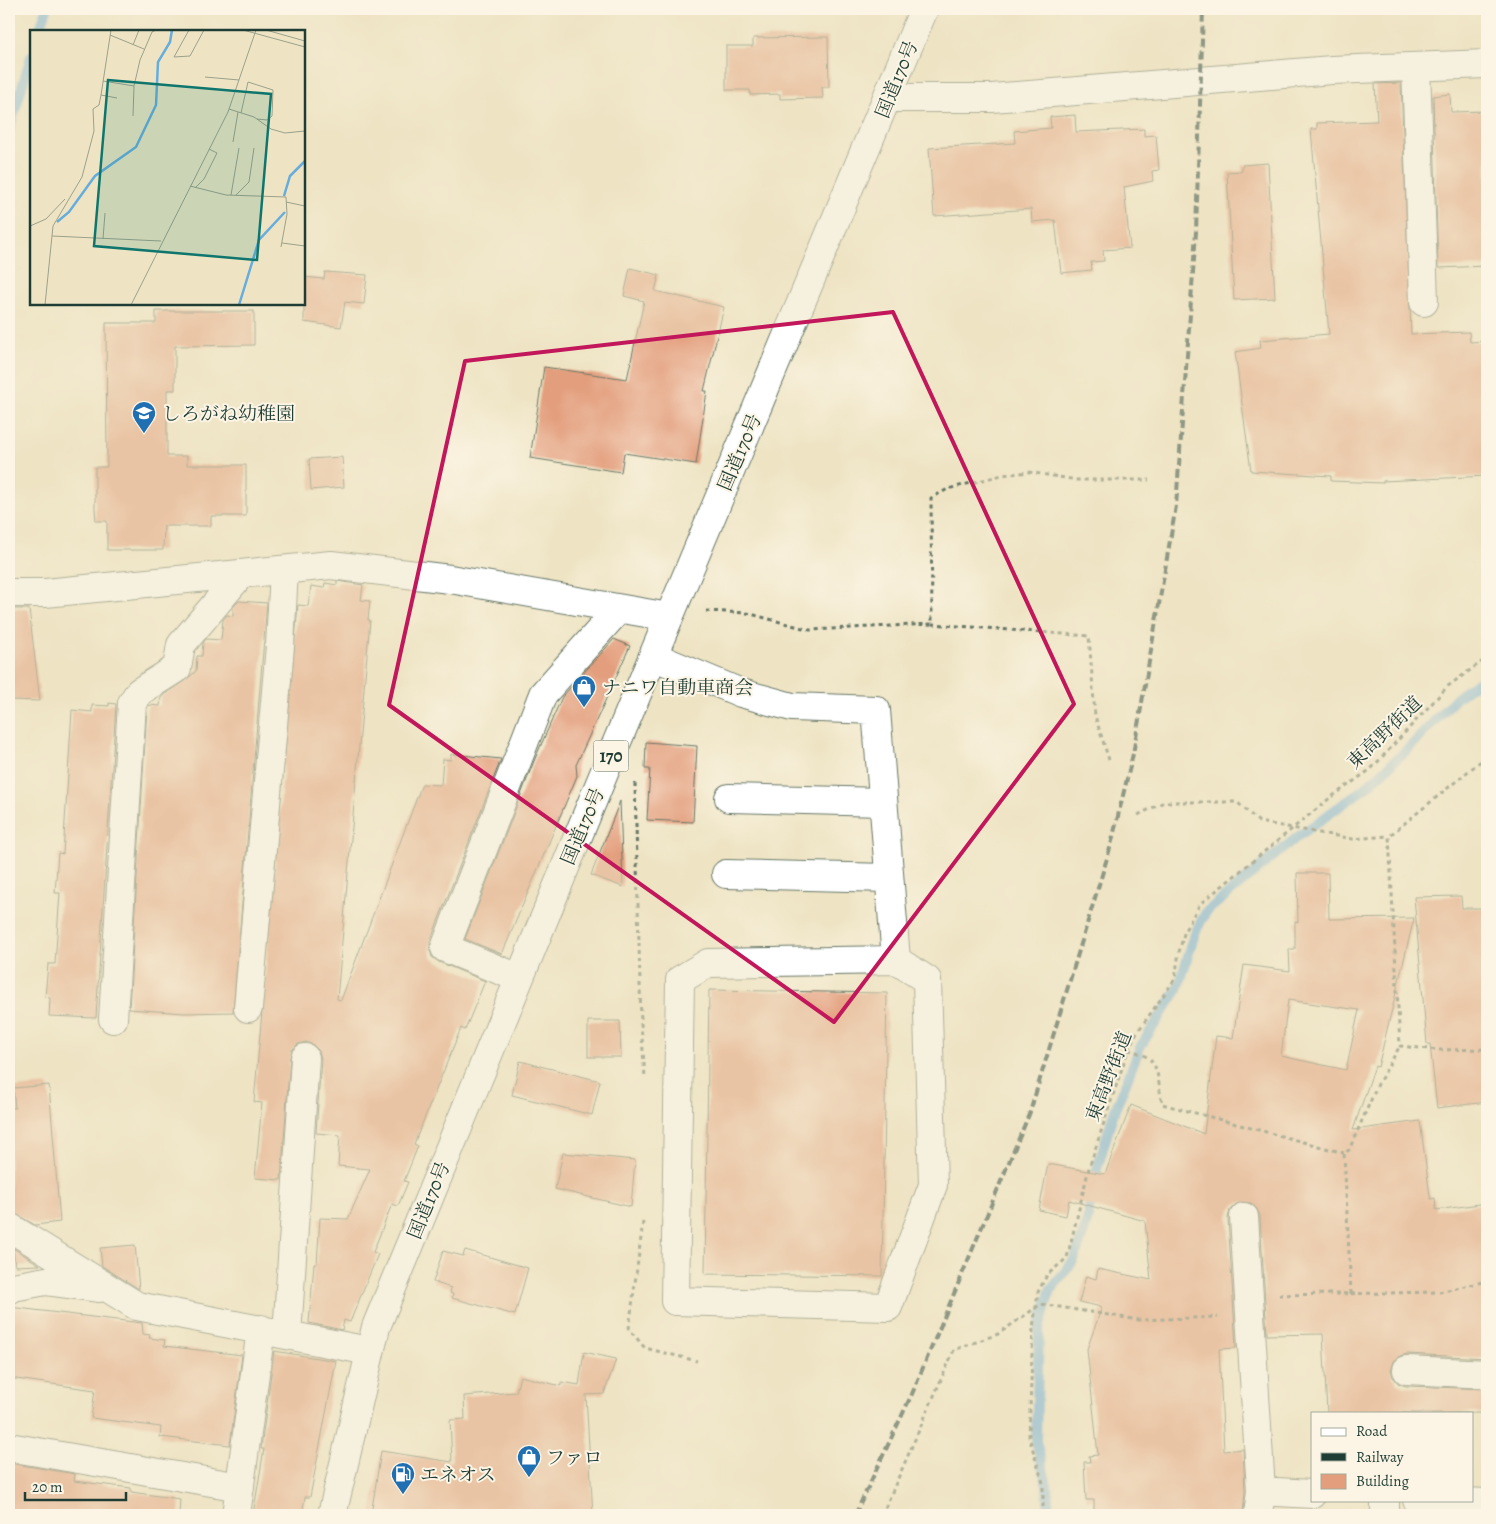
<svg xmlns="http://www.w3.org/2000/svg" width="1496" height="1524" viewBox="0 0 1496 1524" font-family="Alegreya,'Noto Serif JP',serif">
<rect width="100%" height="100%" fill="#fcf5e5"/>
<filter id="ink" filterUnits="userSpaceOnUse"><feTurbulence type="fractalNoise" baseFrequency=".02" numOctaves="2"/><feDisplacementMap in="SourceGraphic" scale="10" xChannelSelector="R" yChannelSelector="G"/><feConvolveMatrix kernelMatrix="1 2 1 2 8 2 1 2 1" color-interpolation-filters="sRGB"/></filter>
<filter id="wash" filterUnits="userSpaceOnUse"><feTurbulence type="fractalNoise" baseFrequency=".0096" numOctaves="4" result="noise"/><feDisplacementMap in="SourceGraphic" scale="20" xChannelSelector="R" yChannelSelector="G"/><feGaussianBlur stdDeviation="1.12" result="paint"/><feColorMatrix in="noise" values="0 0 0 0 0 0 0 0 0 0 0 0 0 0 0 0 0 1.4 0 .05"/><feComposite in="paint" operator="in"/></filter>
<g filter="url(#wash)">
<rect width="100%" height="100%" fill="#eee4c4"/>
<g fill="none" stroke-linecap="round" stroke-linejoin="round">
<path stroke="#66addd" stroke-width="10" d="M39,31L47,9
M9,130L31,57
M1049,1515L1047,1486L1036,1441L1039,1329L1050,1291L1074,1260L1086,1226L1097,1169L1113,1115L1140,1047L1178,989L1195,933L1206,912L1296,838L1365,788L1409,748L1457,697L1487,675"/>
</g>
<g id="blocks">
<path fill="#e39e7d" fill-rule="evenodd" d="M828,37L829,87H822L823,98L780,99V94L750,95V90H726V46H753V38Z
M1401,83L1411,334L1469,332L1470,342L1487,341V476L1383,481V483L1331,481V476L1251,471L1235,352L1261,348L1260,340L1329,334L1311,129H1317V123L1377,121L1375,84Z
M1450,94L1451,112L1487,111V266L1438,268L1433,96Z
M1075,115L1076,132L1144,129V136L1156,135L1159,170L1152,171L1153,181L1124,187L1130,248L1103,250L1104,261L1091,262L1092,270L1061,273L1055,220L1032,222L1031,209L934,216L929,148L1015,143L1014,131L1051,128L1050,117Z
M1268,163L1275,298L1234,300L1227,172L1242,171V165Z
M630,268L659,275L655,291L724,307L704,391H707L696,464L624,453L621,472L530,458L544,367L627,379L644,301L624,296Z
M325,272L367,275L364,304L345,302L341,327L304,322V277L324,279Z
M156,311H254V345L175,346V390H167V456H187V465H246V516H211V526H164L163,550H107V521H96L95,509V467H107L106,323H156Z
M342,457L344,487L311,490L309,459Z
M337,581L363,585L361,600L370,601L368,620H370L337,999L341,1000L422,784L441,785L443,759L451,760V754L501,759L430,942V950L432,957L439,962L485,981L465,1030L461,1028L414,1144L418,1146L404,1181L408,1182L398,1206L392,1204L373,1252L378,1254L350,1322L344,1320L342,1330L309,1323L314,1264H317L320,1218L348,1219L370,1169L338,1166L340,1135L316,1133L321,1059L319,1051L313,1045L306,1042L298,1044L292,1050L290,1057L281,1180L255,1178L262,1103L254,1102L298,605L308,606L311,586L324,588L325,583L337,585Z
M239,601L267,603L233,1012L184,1013L129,1009L147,708L149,705L160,706L161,697L185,681L196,671L197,656H202L203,643L206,639L221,640L223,620L227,615L233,616V607Z
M9,609H29L40,701L9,700Z
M614,639L630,646L576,765L577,776L502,954L465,939L534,761L562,697Z
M109,703L116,704L96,1018L49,1016L50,998L45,997L48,964H55L60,893H55L58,853L63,854L72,710L92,712V705L109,706Z
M646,742L697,746L693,822L647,820L650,769H645Z
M620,801L623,887L591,875Z
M1297,873H1328L1329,919L1414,918L1378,1067L1375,1066L1353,1130L1420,1121L1430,1196L1431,1199L1435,1198L1436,1210L1487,1203V1358L1407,1354L1400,1356L1394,1361L1391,1370L1393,1377L1398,1383L1406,1386L1487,1389V1413H1327L1323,1334L1267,1335L1260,1216L1257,1209L1251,1203L1243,1202L1236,1204L1230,1210L1228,1218L1236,1348L1219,1349L1224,1451L1243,1449L1245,1491L1243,1515H1094V1500H1086L1084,1462H1090L1089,1456L1098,1455L1087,1349L1102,1307L1079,1302L1086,1276L1096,1279L1098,1269L1151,1280L1145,1221L1069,1200L1066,1216L1039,1210L1048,1164L1105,1174L1131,1105L1204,1134L1216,1036L1233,1038L1244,965L1290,971L1289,949H1295V921L1298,922ZM1288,1000L1359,1010L1346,1070L1281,1056Z
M1461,896L1462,908H1487V1102L1437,1108L1430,1044H1427L1414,897Z
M709,990L887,993L882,1276L705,1274Z
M588,1021H620L621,1057H588Z
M520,1061L600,1081L592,1115L512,1095Z
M49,1085L60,1222L35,1225L10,1211L9,1108H15L13,1088Z
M563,1153L635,1160L631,1207L555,1189Z
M135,1245L139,1289L102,1266L100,1248Z
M13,1248L40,1265L15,1266Z
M465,1250L528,1268L515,1315L452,1298L453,1294L450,1293L451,1288L433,1282L443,1251L463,1256Z
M9,1307L142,1323L143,1334L150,1335L149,1338L165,1340L164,1346L242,1355L230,1445L160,1437L161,1427L91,1418L95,1390L9,1378Z
M274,1351L336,1361L310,1497H305L302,1515H253L264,1449H261Z
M584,1352L616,1359L604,1394L586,1395L593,1515H371L381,1451L452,1462L450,1420L465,1419L464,1396L516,1392L520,1376L561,1386V1382L579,1385Z
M9,1463L75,1474L74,1481L131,1488V1492L180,1499L179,1515H9Z"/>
</g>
</g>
<g filter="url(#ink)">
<use href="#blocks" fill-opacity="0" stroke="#677766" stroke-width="1"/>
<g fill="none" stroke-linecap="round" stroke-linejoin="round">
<g stroke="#677766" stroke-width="30">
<path id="minor" d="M1416,67L1424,302
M889,98H992L1332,70L1487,64
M9,593H45L331,565L450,579L669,617
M653,656L741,693L792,707L876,710L896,960L927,980L933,1185L888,1307L675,1301L680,980L708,963L896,960
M729,798L883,802
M726,874L889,878
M519,978L445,948L543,694L619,609
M248,1008L280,646L284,570
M113,1019L132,703L139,692L177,668L181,645L241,574
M1244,1217L1261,1491L1258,1515
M9,1227L137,1306L369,1351
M9,1290L13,1287L46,1281L100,1288
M287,1335L305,1058
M1407,1370L1487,1374
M9,1447L240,1487
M1261,1491L1312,1494
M1417,1500L1487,1503
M236,1515L261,1329
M1385,1515V1500"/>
</g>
<g stroke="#677766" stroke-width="30">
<path id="highway" d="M332,1515L376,1327L609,761L924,9"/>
</g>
<path stroke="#677766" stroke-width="3" stroke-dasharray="4 4" stroke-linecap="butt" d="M706,611L747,613L810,630L932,624L931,498L948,489L1002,475L1029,472L1077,480H1149
M932,624L1089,636L1095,716L1109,760
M1487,756L1389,836L1400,1046L1439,1050L1487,1049
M635,783L641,1024L645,1077
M1138,815L1164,802H1237L1259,822L1353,839L1389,836
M1128,1050C1162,1057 1156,1073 1162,1104L1344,1153
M643,1222L629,1329L645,1348L697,1361
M1351,1294L1344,1153L1349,1150L1378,1084L1400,1046
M1279,1295L1439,1292L1487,1281
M882,1515L954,1350L998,1334L1041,1304L1139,1320L1218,1317
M1043,1515V1483L1029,1437L1033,1328L1038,1292L1047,1275L1067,1258L1089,1168L1128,1050L1136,1034L1175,979L1179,952L1185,930L1200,904L1330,798L1371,769L1448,686L1487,658"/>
<use href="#minor" stroke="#fff" stroke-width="28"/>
<use href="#highway" stroke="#fff" stroke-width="28"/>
<path stroke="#1f3d34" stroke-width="4" stroke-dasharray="8 4" stroke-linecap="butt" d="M855,1515L912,1394L1030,1112L1111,845L1133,754L1176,506L1196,232L1203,9"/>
</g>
</g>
<path d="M0 0H1496V1524H0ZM893,312L1074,704L834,1022L389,705L465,361Z" fill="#eee4c4" fill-opacity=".55" fill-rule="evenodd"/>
<path fill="none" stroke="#c2185b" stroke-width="4" stroke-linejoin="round" d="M893,312L1074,704L834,1022L389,705L465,361Z"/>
<defs>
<g id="school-pin" transform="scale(1.25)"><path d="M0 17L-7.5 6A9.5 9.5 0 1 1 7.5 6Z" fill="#1f6fb2" stroke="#fcf5e5"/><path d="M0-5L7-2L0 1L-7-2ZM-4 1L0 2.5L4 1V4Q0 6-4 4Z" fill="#fff"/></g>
<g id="shop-pin" transform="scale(1.25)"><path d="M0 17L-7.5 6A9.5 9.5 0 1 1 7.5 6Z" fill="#1f6fb2" stroke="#fcf5e5"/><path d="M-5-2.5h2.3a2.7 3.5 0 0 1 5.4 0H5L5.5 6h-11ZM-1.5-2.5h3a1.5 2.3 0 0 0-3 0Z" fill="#fff"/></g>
<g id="fuel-pin" transform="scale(1.25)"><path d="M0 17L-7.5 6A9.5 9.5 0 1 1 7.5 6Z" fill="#1f6fb2" stroke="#fcf5e5"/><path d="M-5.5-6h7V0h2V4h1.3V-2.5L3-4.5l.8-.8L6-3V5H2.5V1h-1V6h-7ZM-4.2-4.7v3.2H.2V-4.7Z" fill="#fff"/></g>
</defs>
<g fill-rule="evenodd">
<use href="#school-pin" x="144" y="413"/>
<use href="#shop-pin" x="584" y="687"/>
<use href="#shop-pin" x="529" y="1457"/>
<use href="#fuel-pin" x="403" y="1474"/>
</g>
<g text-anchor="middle" stroke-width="4" stroke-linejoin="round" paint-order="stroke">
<rect fill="#fcf5e5" stroke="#617469" stroke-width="1" x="593.5" y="740.5" width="35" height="31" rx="4"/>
<g font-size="18" font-weight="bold" fill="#1f3d34">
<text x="611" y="762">170</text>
</g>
<g font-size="19" fill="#1f3d34" stroke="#fcf5e5">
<text transform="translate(896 79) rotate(-68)" y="7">国道170号</text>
<text transform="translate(739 452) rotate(-67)" y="7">国道170号</text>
<text transform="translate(1384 732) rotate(-44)" y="7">東高野街道</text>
<text transform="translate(582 826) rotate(-67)" y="7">国道170号</text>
<text transform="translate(1108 1076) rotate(-69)" y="7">東高野街道</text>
<text transform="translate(428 1200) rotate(-68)" y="7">国道170号</text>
</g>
<g font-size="19" fill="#1f3d34" stroke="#fcf5e5" text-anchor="start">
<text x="162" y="420">しろがね幼稚園</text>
<text x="602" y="694">ナニワ自動車商会</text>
<text x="546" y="1464">ファロ</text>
<text x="420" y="1481">エネオス</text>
</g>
</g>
<g transform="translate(30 30)">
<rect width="275" height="275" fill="#eee4c4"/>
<path fill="none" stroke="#66addd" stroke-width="2.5" d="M254,166L260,146L275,131M27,192L39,182L65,146L106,117L126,75L128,32L140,12L142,0M209,275L229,210L255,182"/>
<path fill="none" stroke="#9ba18a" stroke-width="1" d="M159,0L144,27L160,26L174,0M213,0L275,17M236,0L275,11M80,5L114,19M103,15L109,0M175,47L209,50M73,51L104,56M71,65L87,68M199,79L224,87L241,99L255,103L275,101M211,83L218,52L243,60L242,86L237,90L227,89M103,86L104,56L110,30L122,2L126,0M203,112L208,82M160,156L196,165L256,167L257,184L251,217M165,158L174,149L187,123L179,119M201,165L209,118M206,165L219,152L224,118M256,172L275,176M0,196L16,189L35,169M22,206L131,211M73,209L75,183M252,213L275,216M15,275L23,196L52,147L64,101L63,79L69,75L71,65L81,0M101,275L198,82L226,0"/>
<path fill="#0f766e" fill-opacity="0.15" stroke="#0f766e" stroke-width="2.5" d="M78,50L241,64L227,230L64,216Z"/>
<rect width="275" height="275" fill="none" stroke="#1f3d34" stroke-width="2.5"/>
</g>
<rect width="1496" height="1524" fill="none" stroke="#fcf5e5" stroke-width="30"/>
<rect x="1311" y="1412" width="162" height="90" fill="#fcf5e5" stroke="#a4ab9e"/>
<rect x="1321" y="1428" width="25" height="8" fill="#ffffff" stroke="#a4ab9e"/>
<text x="1356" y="1436" font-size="15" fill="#1f3d34">Road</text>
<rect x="1321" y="1453" width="25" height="8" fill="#1f3d34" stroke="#a4ab9e"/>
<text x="1356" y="1462" font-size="15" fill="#1f3d34">Railway</text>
<rect x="1321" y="1474" width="25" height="15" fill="#e39e7d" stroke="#a4ab9e"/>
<text x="1356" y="1486" font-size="15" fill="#1f3d34">Building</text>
<path d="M25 1492v8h101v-8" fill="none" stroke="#1f3d34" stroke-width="2.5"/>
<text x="32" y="1492" font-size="15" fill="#1f3d34" stroke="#fcf5e5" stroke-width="4" paint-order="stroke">20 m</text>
</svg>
